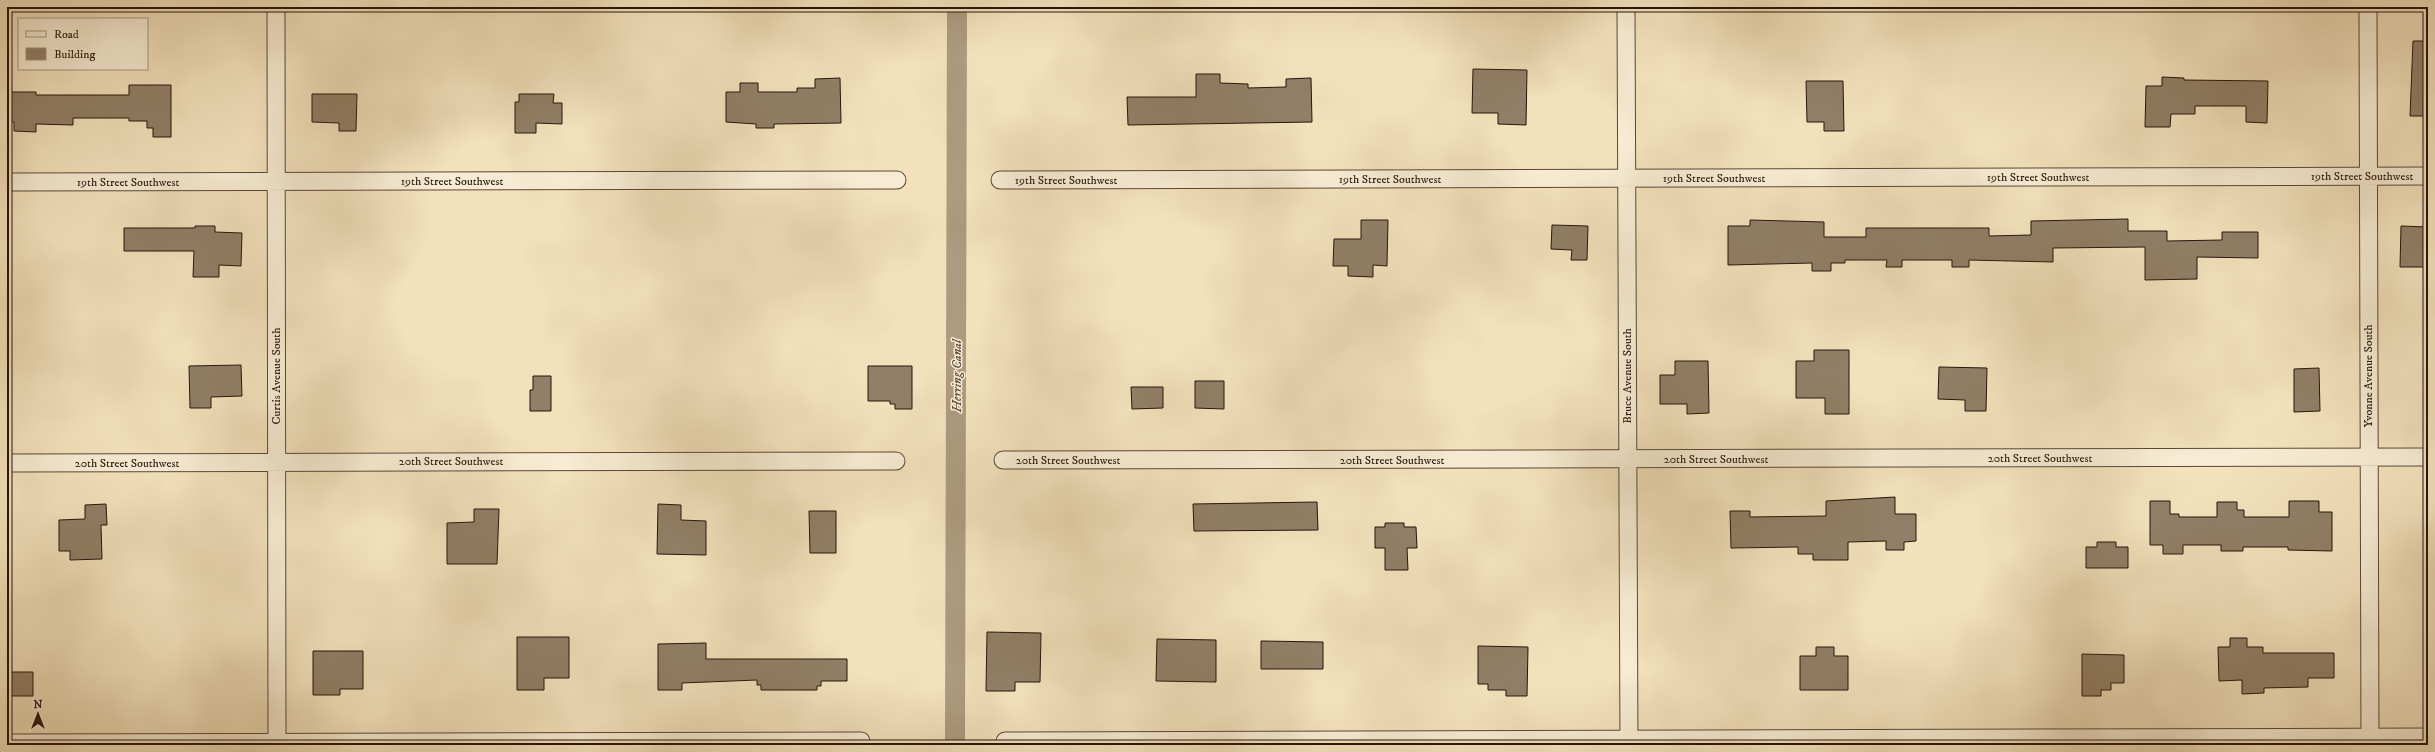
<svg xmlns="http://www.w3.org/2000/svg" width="2435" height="752" viewBox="0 0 2435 752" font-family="'IM FELL DW Pica',serif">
<rect width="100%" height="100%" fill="#f2e1bb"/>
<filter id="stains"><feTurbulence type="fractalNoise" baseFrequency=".005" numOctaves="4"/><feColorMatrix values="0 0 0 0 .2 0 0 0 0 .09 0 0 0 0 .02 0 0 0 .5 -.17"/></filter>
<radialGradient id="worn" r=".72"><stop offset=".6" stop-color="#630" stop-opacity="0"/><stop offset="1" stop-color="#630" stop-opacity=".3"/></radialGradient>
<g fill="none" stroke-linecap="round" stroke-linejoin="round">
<path stroke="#ad9b80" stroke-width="20" d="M955,745L957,7"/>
</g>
<path fill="#917f67" stroke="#27140c" d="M2413,41H2428V116H2410Z
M1473,69L1527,70L1526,125L1498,124V113H1472Z
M1196,74H1220V83L1248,84V88L1286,87V79L1311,78L1312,122L1128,125L1127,97H1196Z
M2162,77L2184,78V80L2268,81L2267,123L2246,122V106H2195V114H2171L2170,127H2145L2146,86H2162Z
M840,78L841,123L774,124V128H756V124L726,122V92H740V83H758V92H797V88H815V79Z
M1806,81H1843L1844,131H1824V122H1807Z
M129,85H171V137H153V128H147V121H129V118H73V125L36,124V132L14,131V122H7V92H36V95H129Z
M312,94H357L356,131H339V123L312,122Z
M519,94H554L553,103H562V124L536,123V133H515V102H519Z
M2128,219V231H2167V241L2222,240V232H2258V258L2197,257V279L2145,280V247L2053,248V262L1969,260V267H1952V260H1902V267H1886L1887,260H1845V263H1831V271H1812V263L1728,265V226H1750V220L1824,222V237H1866V228H1989V236L2031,235V221Z
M1361,220H1388L1387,266L1373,265V277L1348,276V266H1333L1334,239H1361Z
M1552,225L1588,226L1587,260H1571L1572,250L1551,249Z
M195,226H215V232L242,233L241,266L219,265V277H193L194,251H124V228H195Z
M2401,226L2428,227V267H2400Z
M1814,350H1849V414H1825V398H1796V361H1814Z
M1675,361H1708L1709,413L1687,414V404H1660V375H1675Z
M241,365L242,396L211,397V408H190L189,366Z
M868,366H912V409H895V404H890V401H868Z
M1939,367L1987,368L1986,411H1965V400L1938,399Z
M2319,368L2320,411L2294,412V369Z
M533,376H551V411H530V390H533Z
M1195,381H1224V409L1195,408Z
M1131,387H1163V408L1132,409Z
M1895,497V514H1916V541L1904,542V550H1886V541L1848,542V560H1813V554H1798V547L1731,548L1730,511H1750V517L1826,516V501Z
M2150,501H2170V514H2179V517H2217V502H2237V510H2244V517H2289V501H2319V512H2332V551L2288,550V547H2243V551H2221V545H2183V554H2163V545H2150Z
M1317,502L1318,530L1194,531L1193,504Z
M106,504L107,525H101L102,559L70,560V551H59V520L85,519V505Z
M658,504L681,505V520L706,521V555L657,554Z
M474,509H499L497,564H447V523L474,522Z
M809,511H836V553H810Z
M1385,523H1404V527H1416L1417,548H1407L1408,570H1385V548H1375V527H1385Z
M2097,542H2116V547H2128V568H2086V547H2097Z
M987,632L1041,633L1040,682H1015V691H986Z
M517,637H569V678H544V690H517Z
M2230,638H2247V647H2263V653H2334V678H2308V687L2264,688V693L2242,694V680L2219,681L2218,647H2230Z
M1157,639L1216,640V682L1156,681Z
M1261,641L1323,642V669H1261Z
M706,643V659H847V681H821V686H817V690H761V685H757V680L682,683V690H658V644Z
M1478,646L1528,647L1527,696H1506V690H1488V684H1478Z
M1816,647H1834V656H1848V690H1800V656H1816Z
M313,651H363V689H340V695H313Z
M2082,654L2124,655V683H2111V690H2101V696H2082Z
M7,672H33V696H7Z"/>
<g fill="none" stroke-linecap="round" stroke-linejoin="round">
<g stroke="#5a4738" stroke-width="19">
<path id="street" d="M276,7L277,745
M1626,7L1629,745
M2368,7L2370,745
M1000,180L2428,176
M7,182L897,180
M1003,460L2428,457
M7,463L896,461
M1005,741L2428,737
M7,743L861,741"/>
</g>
<use href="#street" stroke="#f7ecd3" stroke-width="17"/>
</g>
<g text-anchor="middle" stroke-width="3" stroke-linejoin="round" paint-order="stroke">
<g font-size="12" fill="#27140c" stroke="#f7ecd3">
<text x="2362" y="180">19th Street Southwest</text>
<text x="2038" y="181">19th Street Southwest</text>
<text x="1714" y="182">19th Street Southwest</text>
<text x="1390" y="183">19th Street Southwest</text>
<text x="1066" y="184">19th Street Southwest</text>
<text x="452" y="185">19th Street Southwest</text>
<text x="128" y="186">19th Street Southwest</text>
<text transform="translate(276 376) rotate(-90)" y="4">Curtis Avenue South</text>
<text transform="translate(1627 376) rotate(-90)" y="4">Bruce Avenue South</text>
<text transform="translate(2368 376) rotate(-90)" y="4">Yvonne Avenue South</text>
<text x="2040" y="462">20th Street Southwest</text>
<text x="1716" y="463">20th Street Southwest</text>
<text x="1068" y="464">20th Street Southwest</text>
<text x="1392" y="464">20th Street Southwest</text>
<text x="451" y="465">20th Street Southwest</text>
<text x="127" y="467">20th Street Southwest</text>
</g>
<g font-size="13" font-style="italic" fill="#5d4a3a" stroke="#f7ecd3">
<text transform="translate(956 376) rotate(-90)" y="5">Herring Canal</text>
</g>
</g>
<rect width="2435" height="752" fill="none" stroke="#f2e1bb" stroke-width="24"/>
<rect x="8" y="8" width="2419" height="736" fill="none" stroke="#27140c" stroke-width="2"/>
<rect x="12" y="12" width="2411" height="728" fill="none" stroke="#27140c"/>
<rect x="18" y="18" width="130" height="52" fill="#f7ecd3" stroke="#a49683"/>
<rect x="26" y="31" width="20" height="6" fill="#f7ecd3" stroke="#a49683"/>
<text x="54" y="38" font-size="12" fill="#27140c">Road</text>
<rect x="26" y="48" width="20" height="12" fill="#917f67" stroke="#a49683"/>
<text x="54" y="58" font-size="12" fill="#27140c">Building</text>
<g transform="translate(38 714)" stroke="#f7ecd3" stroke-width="3" paint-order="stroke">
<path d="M0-3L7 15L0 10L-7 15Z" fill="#27140c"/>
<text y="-6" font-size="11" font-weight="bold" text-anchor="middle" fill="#27140c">N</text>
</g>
<rect width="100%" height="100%" filter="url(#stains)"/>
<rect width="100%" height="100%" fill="url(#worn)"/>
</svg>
